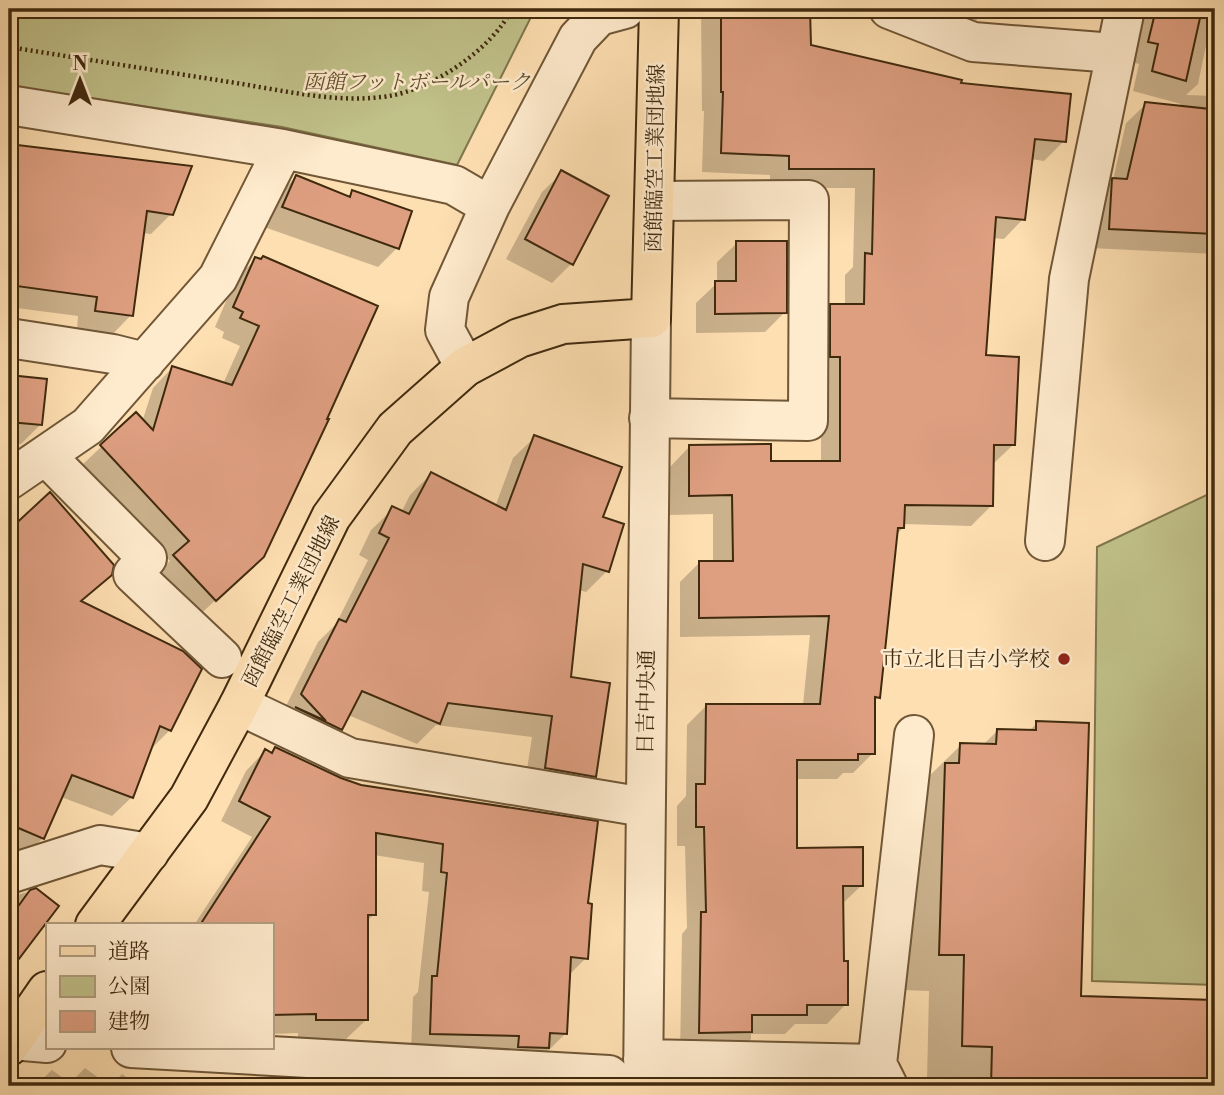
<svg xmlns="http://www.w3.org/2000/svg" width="1224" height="1095" viewBox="0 0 1224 1095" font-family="'Libre Bodoni','Noto Serif JP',serif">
<rect width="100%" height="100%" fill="#fedfb1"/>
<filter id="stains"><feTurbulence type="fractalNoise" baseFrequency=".00286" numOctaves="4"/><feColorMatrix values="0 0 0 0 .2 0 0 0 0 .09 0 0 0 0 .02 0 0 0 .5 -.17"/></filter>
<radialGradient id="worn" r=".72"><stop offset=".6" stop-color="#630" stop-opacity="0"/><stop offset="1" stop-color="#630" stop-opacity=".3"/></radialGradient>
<path fill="#c1c18a" stroke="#80764c" stroke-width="2" d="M9,9H535L457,165L282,127L9,86Z
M1215,491V985L1092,981L1097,547Z"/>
<path fill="#0003" d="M701,9H808L810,46L959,84L1064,141L1044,161L1031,159L1023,219L1004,239L992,238L984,357L1013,445L993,464L991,506L971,526L903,524V528L896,535L879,697L873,702V753L853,773H843L837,779H796V850L861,886L841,905L842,963L846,1004L827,1024H795L785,1034H751V1039L731,1058L680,1057L682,934L687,928L685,846H677V806L686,796L687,725L707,705H803L810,635L680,637V582L699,563H713V514L670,515V467L689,447L769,462H821V376L811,326L831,306H845V275L853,267L855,188H770V175L702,172L704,111H702Z
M933,9H980L977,20L968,29Z
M1142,9H1204L1213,12L1198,84L1186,95L1215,96V159L1210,185L1215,186V254L1090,248L1094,200L1113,180L1126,123L1146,104L1178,107L1181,104L1133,91L1139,64L1131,62Z
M9,146L190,168L171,214L151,234L142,233L131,315L112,335L77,330L78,316L9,307Z
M562,173L571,264L552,283L506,259L542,192Z
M296,177L347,198L353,192L397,248L378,267L264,227L276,197Z
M737,243L785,312L765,332L696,333V303L717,283V262Z
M256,259L376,307L242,576L195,619L155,576L170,561L81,466L135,415L142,422L153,388L172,368L223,384L240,346L222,338L224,332L215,327L236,278Z
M9,377L45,381L40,425L21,444L9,443Z
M535,437L601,519L607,571L586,592L579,590L569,679L594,776L573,797L524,789L532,737L436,725L417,744L348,715L341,729L320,751L281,716L318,642L336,624L368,560L359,555L371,530L393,509L401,513L410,495L431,474L495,507L513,458Z
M9,574L99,584L80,603L170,730L151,749L132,797L112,816L61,797L42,839L22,859L9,864Z
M1037,723L1079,998L1215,1002V1086H957V1083L927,1081L929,991L903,990L924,781L961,745H983L997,731L1028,732Z
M276,749L586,905V958L568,976L565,1034L546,1053H411L413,997L418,992L429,892L422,891L424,863L374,855V914L366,922V1020L346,1039H298V1033L271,1034V925H194L252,837L221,821L246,771L265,751L271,754Z
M36,890L57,906L9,968V897Z
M85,1068L110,1086L122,1074L139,1086H35L52,1070L70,1083Z
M212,1081L222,1086H207Z
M700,1084L751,1085V1086H697Z"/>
<path fill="#de9f81" stroke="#402a0e" stroke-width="2" d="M721,9H810L811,45L962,80L961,83L1071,94L1066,142L1035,139L1025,220L996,217L986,355L1019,357L1015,445H994L993,506L905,505L904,528H898L880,698L875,697V754H858V760H797V848L863,847V886H843L844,961H848V1005H807V1015H752V1032L699,1033L701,912H706L704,827H696V784H705L706,704H820L829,616L699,618V561H733L732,495L689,496V445L771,444V461H840V357H830V304H864L865,253L872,254L874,169H789V156L721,153L723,92H721Z
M1156,9H1202L1186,81L1152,71L1158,44L1148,42Z
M1145,102L1210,109L1208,120L1215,121V234L1109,229L1112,178L1127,179Z
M9,144L192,166L173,215L147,211L133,316L95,311L97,297L9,285Z
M561,170L609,196L573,265L525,239Z
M296,175L350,197L352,190L412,211L399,249L282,207Z
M736,241H787V313L715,314V281H736Z
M263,256L378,306L327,419H329L264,557L216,601L173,555L189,541L100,445L136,412L153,430L172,366L232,385L259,326L240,318L243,312L233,307L255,257L261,259Z
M9,375L47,379L42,425L9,422Z
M534,435L622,467L603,517L624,524L609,572L583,564L571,677L610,683L596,777L545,768L552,716L448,703L440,724L362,691L342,730L295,707L326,721L301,694L339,619L346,622L389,538L379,533L392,506L409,514L431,472L506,510Z
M50,492L114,565L112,575L81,601L183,651L202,669L171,731L160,726L133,798L72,775L44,839L9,824V530Z
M1036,721L1089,723L1081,996L1215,1000V1086H991L992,1047L962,1046L964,955H939L945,763H959L960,743L996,744L997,729L1036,730Z
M275,747L341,778L361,785L598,821L588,903L592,904L588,959L571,957L567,1034L550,1033L549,1048L518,1047L519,1036L430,1034L432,976H437L447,873L441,872L443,844L376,833V915H368V1020H316V1014L271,1015V925H200L270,817L239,801L265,749L272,753Z
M36,888L59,906L9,972V919L30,890Z"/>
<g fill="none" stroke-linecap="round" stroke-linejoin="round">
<g stroke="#705737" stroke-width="42">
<path id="minor" d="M889,9L973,42L1114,53
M9,105L283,149L454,185L490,206
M9,338L113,354L145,362
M465,367L445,330L449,297L490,206L578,38L599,16L625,9
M649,418L808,421L809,200L655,201
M46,456L147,558L133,574L222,658
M9,480L88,426L218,278L283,149
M1045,541L1069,279L1125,9
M239,705L350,758L644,807
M9,874L100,845L149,853
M12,1040L47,1043
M131,1048L609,1075
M643,1059L877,1064L888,1086
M877,1064L914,735
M643,1086L651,318"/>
</g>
<g stroke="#402a0e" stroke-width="42">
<path id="major" d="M95,925L189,798L239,705L331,517L395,429L465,367L519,338L563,324L651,318L659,9
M9,1046L47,991"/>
</g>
<path stroke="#402a0e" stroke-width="4.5" stroke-dasharray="2 3.5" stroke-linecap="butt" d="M9,47C84,59 160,71 236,83C286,91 339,104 389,96C433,89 492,49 512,9"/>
<use href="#minor" stroke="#feeacc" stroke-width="38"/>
<use href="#major" stroke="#fedfb1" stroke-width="38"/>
</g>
<circle fill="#8f2418" stroke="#feeacc" stroke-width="2.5" cx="1064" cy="659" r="7"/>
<g text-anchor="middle" stroke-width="5" stroke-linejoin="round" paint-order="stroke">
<g font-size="21" font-style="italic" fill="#60502d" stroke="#feeacc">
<text x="417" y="89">函館フットボールパーク</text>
</g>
<g font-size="21" fill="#402a0e" stroke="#feeacc">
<text transform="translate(655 158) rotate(-89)" y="7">函館臨空工業団地線</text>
<text transform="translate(291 601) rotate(-63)" y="7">函館臨空工業団地線</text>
<text transform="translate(646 702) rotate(-89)" y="7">日吉中央通</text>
</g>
<g font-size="21" fill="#402a0e" stroke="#feeacc" text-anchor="end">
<text x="1050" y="666">市立北日吉小学校</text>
</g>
</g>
<rect width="1224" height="1095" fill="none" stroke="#fedfb1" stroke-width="35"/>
<rect x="10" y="10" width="1203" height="1074" fill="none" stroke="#402a0e" stroke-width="3.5"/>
<rect x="18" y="18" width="1189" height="1060" fill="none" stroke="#402a0e" stroke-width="2"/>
<rect x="46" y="923" width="228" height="126" fill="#feeacc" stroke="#b29d80" stroke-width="2"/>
<rect x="60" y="946" width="35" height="10" fill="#fedfb1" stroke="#b29d80" stroke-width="2"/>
<text x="108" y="958" font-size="21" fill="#402a0e">道路</text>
<rect x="60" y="976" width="35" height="21" fill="#c1c18a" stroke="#b29d80" stroke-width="2"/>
<text x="108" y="993" font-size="21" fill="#402a0e">公園</text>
<rect x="60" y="1011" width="35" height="21" fill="#de9f81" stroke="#b29d80" stroke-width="2"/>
<text x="108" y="1028" font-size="21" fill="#402a0e">建物</text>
<g transform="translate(80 80)" stroke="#feeacc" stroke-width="5" paint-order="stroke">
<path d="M0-5L12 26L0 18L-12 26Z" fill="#402a0e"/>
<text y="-10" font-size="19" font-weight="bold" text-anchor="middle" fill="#402a0e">N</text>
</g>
<rect width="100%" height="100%" filter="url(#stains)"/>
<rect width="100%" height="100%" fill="url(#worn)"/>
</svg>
